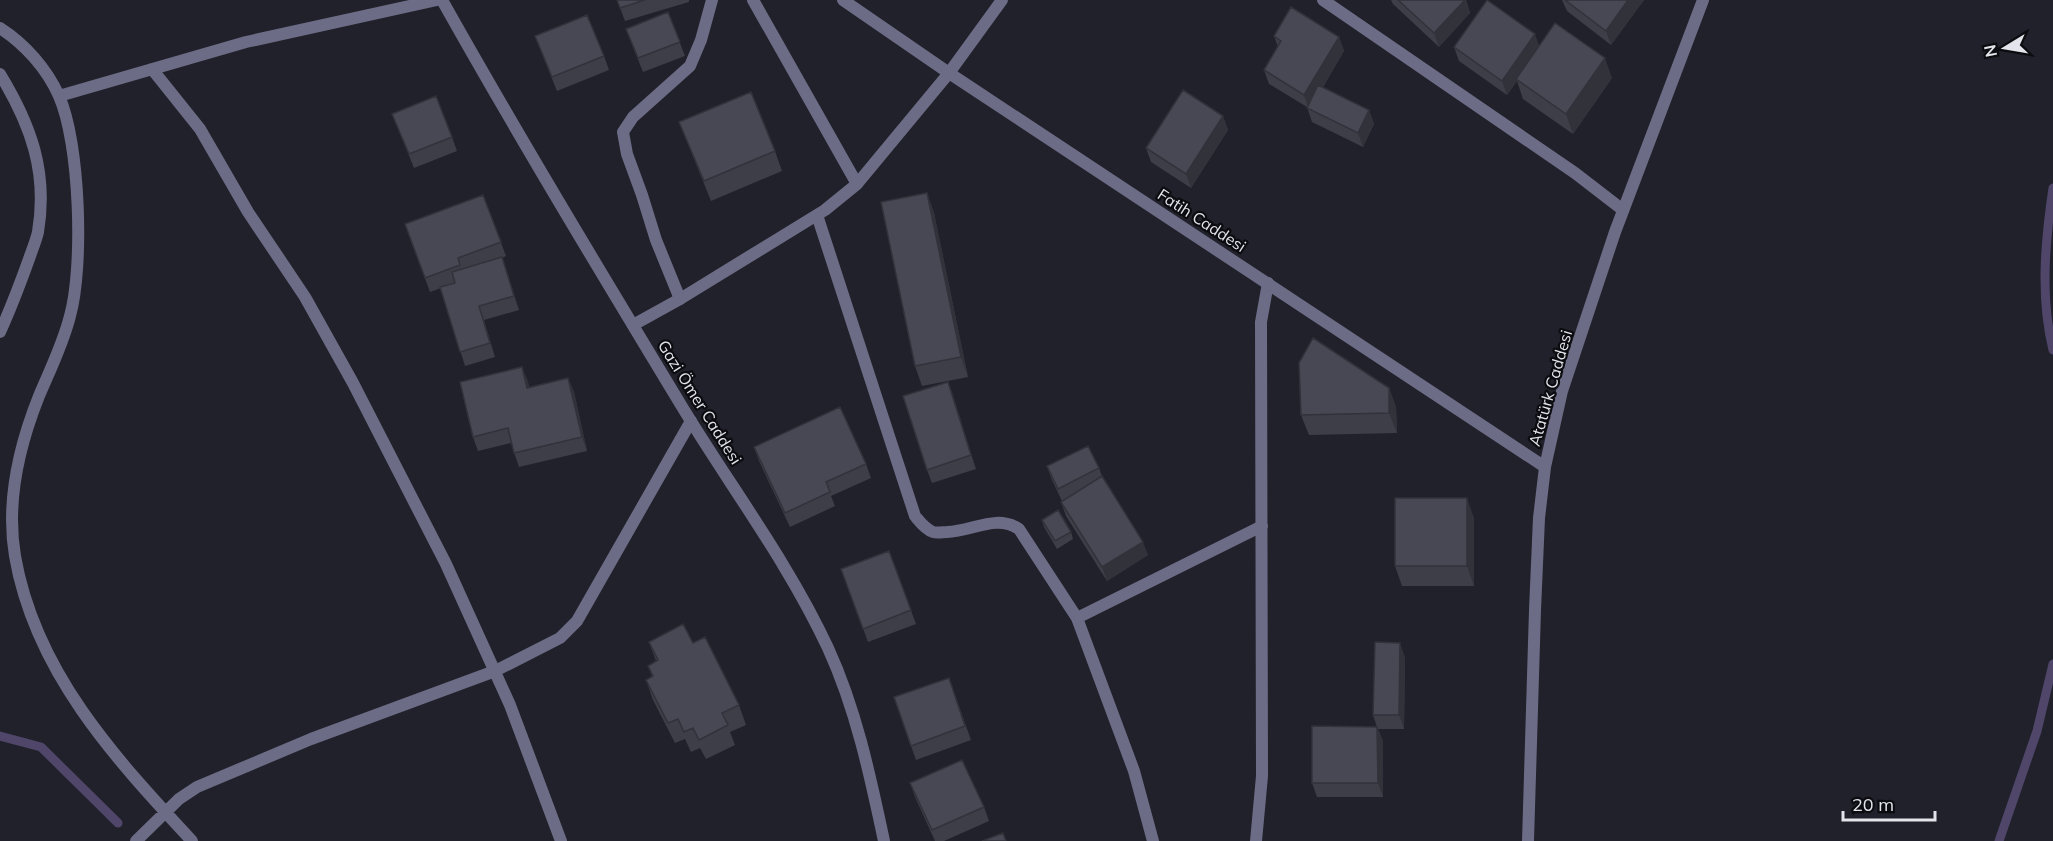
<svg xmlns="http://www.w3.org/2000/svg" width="2053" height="841" viewBox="0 0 2053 841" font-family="Mulish,sans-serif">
<rect width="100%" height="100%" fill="#21212b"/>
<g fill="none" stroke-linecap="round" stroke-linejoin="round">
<path stroke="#4f466a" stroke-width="9" d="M2053,188C2045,242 2040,297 2053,350
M0,736L41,747L118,823
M1999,841L2037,731L2053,664"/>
<path stroke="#6c6c86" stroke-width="12" d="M680,299L656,240L642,195L627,154L623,132L633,117L690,66L701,40L712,0"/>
<path stroke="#6c6c86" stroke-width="12" d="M753,0L857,184
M1323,0L1575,173L1623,210
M0,28C25,44 47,69 59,96C80,143 84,266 70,316C63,344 50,370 39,396C19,446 6,503 15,556C35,672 115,758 192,841
M152,69L200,129L248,212L305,297L353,383L446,564L510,705L561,841
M0,74C31,125 48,172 38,232C36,241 32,250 29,259C20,284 11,308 0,332
M59,96L246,42L437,0
M817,215L915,516C920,522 925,529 933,532C937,533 943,532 947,532C973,531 996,514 1019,529L1077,618L1134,771L1153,841
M633,325L680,299L825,210L857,184L949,73L1002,0
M1077,618L1262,526
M136,841L179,799L197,787L311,739L495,671L560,638L577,621L691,421
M1256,841L1262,776L1261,322L1268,283"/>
<path stroke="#6c6c86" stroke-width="12" d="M442,0C519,137 600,271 681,405C730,486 788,562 828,648C856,709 870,775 884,841
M843,0L949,73L1545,467
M1528,841L1535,610L1539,518L1545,467L1562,391L1615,232L1703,0"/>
</g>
<path fill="#3e3e48" d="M617,0H689V2L625,21Z
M1391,0H1466L1470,13L1439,47L1393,4Z
M1562,0H1644L1611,45L1567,11Z
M668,12L685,56L643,72L626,29Z
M535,36L604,56L609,70L557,91Z
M1274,36L1339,37L1344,51L1323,87L1369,110L1374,124L1363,147L1312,122L1307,107L1269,84L1264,70L1278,47Z
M1539,45L1612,78L1573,134L1523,99L1517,81L1507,95L1459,61L1454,47Z
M392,114L452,137L457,151L414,168Z
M1223,116L1228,130L1191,188L1151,162L1146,148Z
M679,122L775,151L782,171L711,201Z
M927,193L934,213L968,377L922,386L915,366Z
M483,195L506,256L502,258L519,310L484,320L495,357L465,366L441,288L430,292L405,224Z
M522,367L529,387L568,378L574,392L587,451L519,467L511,443L478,451L473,437Z
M948,382L976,469L932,483L927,470Z
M1389,388L1396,407L1397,433L1309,435L1301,415Z
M754,447L866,464L871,478L831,496L835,506L790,527L759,461Z
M1047,466L1099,468L1102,476L1148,555L1107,581L1066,516L1061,502L1062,501L1052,480Z
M1474,518V586H1402L1395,566Z
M1042,520L1071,532L1073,539L1057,549L1044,527Z
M889,551L916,624L868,642L841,569Z
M649,642L693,643L739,705L746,725L730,732L735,745L706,759L700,748L691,752L685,739L675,743L653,700L646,680L652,677L648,666L656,661Z
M1405,657L1404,729H1378L1383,741V797H1317L1312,783L1377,727L1373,715Z
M949,678L971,740L916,760L911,746Z
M910,783L984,807L989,821L944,841H935L915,797Z"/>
<path fill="#32323b" d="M1465,0L1470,13L1439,47L1434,33Z
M1628,0H1644L1611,45L1606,31Z
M1535,34L1540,48L1516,79L1517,81L1507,95L1502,81Z
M1339,37L1344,51L1309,109L1304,95Z
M1605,58L1612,78L1573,134L1566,114Z
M1369,110L1374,124L1363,147L1358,133Z
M1223,116L1228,130L1191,188L1186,174Z
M927,193L934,213L968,377L961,357Z
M502,257L507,271L519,310L514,296Z
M479,306L484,320L495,357L490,343Z
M522,367L528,381L533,402L527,388Z
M568,378L574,392L587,451L582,437Z
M948,382L953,395L976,469L971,455Z
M1389,388L1396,407L1397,433L1389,413Z
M1467,498L1474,518V586L1467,566Z
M1143,542L1148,555L1107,581L1102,567Z
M1400,643L1405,657L1404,729L1399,715Z
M1377,727L1383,741V797L1378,783Z"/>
<path fill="#484854" stroke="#32323b" stroke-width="1.5" d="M617,0H645L620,8Z
M1398,0H1465L1434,33Z
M1487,0L1535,34L1502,81L1454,47Z
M1565,0H1628L1606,31Z
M1291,7L1339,37L1304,95L1264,70L1281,41L1274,36Z
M668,12L680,42L638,58L626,29Z
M587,15L604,56L552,77L535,36Z
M1555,23L1605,58L1566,114L1516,79Z
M1318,85L1369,110L1358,133L1307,108Z
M1183,90L1223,116L1186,174L1146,148Z
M751,92L775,151L704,181L679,122Z
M436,96L452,137L409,154L392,114Z
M927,193L961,357L915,366L881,202Z
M483,195L501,242L458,258L460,265L425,278L405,224Z
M502,257L514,296L479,306L490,343L460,352L440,287L455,283L452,272Z
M1313,338L1389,388V413L1301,415L1299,363Z
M522,367L527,388L568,378L582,437L514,453L508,428L473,437L460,382Z
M948,382L971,455L927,470L903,396Z
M840,407L866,464L826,482L830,492L785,513L754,447Z
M1088,446L1099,468L1058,489L1047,466Z
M1102,476L1143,542L1102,567L1061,502Z
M1395,498H1467V566H1395Z
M1058,510L1071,532L1055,541L1042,520Z
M889,551L911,610L863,629L841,569Z
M683,624L693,643L705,637L739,705L722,713L728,725L699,740L693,728L684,732L678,719L668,723L646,680L653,676L648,666L658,660L649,642Z
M1375,642L1400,643L1399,715H1373Z
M949,678L965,726L911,746L894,697Z
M1312,726L1377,727L1378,783H1312Z
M962,760L984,807L932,830L910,783Z
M1003,833L1006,841H982Z"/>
<g text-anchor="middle" stroke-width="4.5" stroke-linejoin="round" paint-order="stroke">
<g font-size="16" fill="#e4e4ec" stroke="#0b0b10">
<text transform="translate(1202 220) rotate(33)" y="6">Fatih Caddesi</text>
<text transform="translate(1550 388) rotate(-74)" y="6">Atatürk Caddesi</text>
<text transform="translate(700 402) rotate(58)" y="6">Gazi Ömer Caddesi</text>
</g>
</g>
<g transform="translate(2005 48) rotate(259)" stroke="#0b0b10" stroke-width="4.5" paint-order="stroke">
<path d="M0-4.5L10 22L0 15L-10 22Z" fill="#e4e4ec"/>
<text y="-9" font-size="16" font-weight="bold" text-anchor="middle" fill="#e4e4ec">N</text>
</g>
<path d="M1843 811v9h92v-9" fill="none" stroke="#e4e4ec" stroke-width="3"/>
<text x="1852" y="811" font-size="18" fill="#e4e4ec" stroke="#0b0b10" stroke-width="4.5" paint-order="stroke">20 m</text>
</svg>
